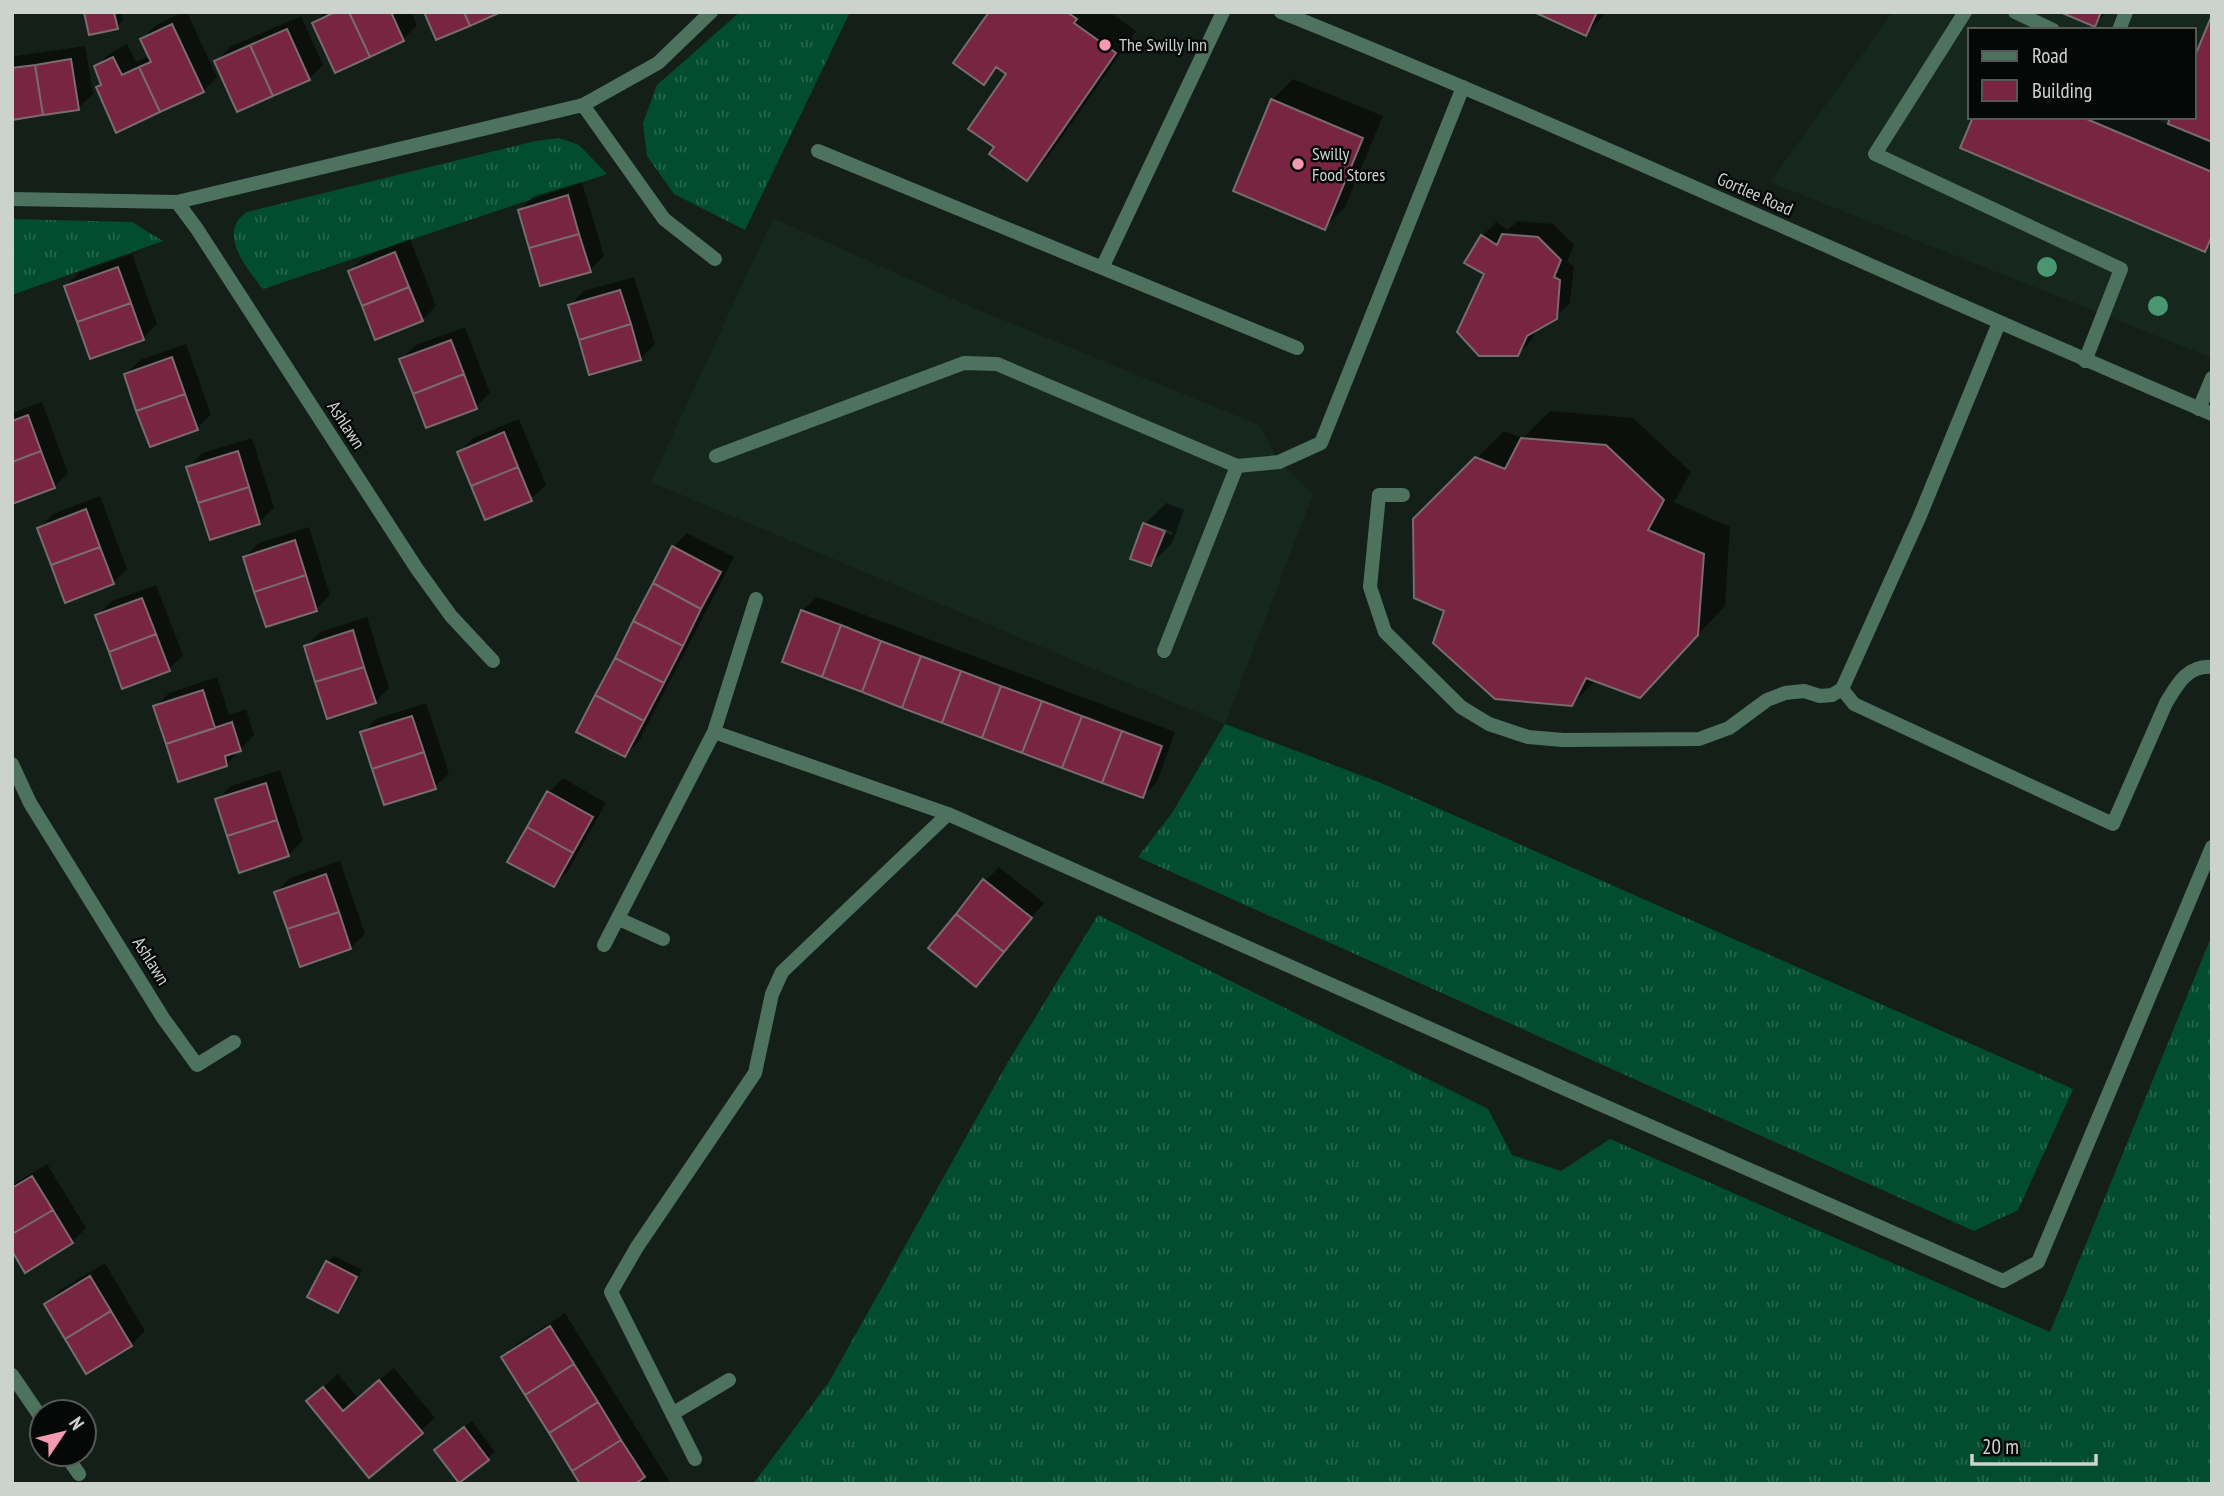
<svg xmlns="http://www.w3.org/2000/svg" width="2224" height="1496" viewBox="0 0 2224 1496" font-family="'PT Sans Narrow',sans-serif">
<defs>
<pattern id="grass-tufts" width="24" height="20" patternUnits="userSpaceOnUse" patternTransform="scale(1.75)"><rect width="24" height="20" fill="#024d31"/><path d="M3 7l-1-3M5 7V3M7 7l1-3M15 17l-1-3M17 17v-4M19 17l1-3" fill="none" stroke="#26664e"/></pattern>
</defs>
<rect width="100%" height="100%" fill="#151f1a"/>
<path fill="#16271e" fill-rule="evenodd" d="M1893,12H2212V358L1770,182ZM1970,30H2194V117H1970Z
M773,218L969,306L1259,425L1279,462L1313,494L1225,724L651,482Z"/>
<path fill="url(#grass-tufts)" d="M740,12H850L745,230L674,194L647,156L643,123L657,85Z
M559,138L579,145L607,174L263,289C247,269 216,232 247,212L535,141Z
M12,219L132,222L163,241L12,295Z
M1225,724L1381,783L2073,1089L2018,1210L1974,1231L1138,857L1172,813Z
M1098,915L1488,1109L1512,1155L1561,1171L1610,1139L2050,1332L2212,935V1484H753L829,1382L1008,1062Z"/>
<path fill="#0007" fill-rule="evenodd" d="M86,12H122L123,20L117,27Z
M183,12H187L217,77L203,91L98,88L102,83L96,67L110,53L127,44L136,62L150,56L142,39L156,25Z
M325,12H411L417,25L403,39L314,23Z
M991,12H1109L1136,31L1048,157L1027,178L996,147L1009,74L999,67L983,82Z
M1539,12H1607L1586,34Z
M2064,12H2107L2094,25Z
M301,16L323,65L309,79L216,61L230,47Z
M2212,19V243L2205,250L1975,117H2152L2169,125L2172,117H2194Z
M85,46L93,94L78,108L12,118V59L15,56Z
M1293,79L1383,116L1345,207L1324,228L1272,100Z
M582,182L604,256L590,270L520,210L534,196Z
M1517,221L1553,224L1574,245L1567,262L1574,266L1570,303L1555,317L1537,328L1532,340L1517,355L1487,274L1482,236L1496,222L1508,230Z
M410,239L436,306L422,320L350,271L364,257Z
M132,254L157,324L143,338L66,286L80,272Z
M634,277L655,344L641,358L590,373L570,305L584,291Z
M465,327L490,393L476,407L401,359L416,345Z
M186,344L211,414L197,429L126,374L140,360Z
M42,402L68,473L54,487L12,502V413Z
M1550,411L1633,418L1691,472L1674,502L1730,527L1725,606L1667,668L1596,680L1572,705L1446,610L1414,520L1504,431L1523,438Z
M519,419L546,485L531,499L486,518L459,452L473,438Z
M252,438L274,508L259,522L211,538L188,468L202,453Z
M100,496L127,569L113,583L39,528L53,514Z
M1166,503L1184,510L1172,543L1151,564L1145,524ZM1154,525L1173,532L1172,535L1154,529Z
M309,527L330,595L316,609L245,557L259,543Z
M687,533L734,557L639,741L625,755L673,547Z
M156,585L183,655L169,669L97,615L112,601Z
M817,597L1175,732L1157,782L1143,796L802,611Z
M367,617L389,688L375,702L306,646L320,632Z
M217,677L229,715L246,709L254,735L226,765L155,707L169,693Z
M426,703L449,773L435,787L362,733L376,719Z
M280,770L303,840L289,855L217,800L231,786Z
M563,778L606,803L568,871L554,885L549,792Z
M340,861L365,934L350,948L276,892L290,878Z
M999,867L1044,903L975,985L985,881Z
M47,1164L86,1228L72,1242L12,1248V1185Z
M334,1256L362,1270L345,1304L338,1311L327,1262Z
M105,1263L145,1331L131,1345L87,1371L46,1304L60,1290Z
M565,1313L671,1484H582L503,1358L517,1344Z
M394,1368L435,1418L369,1475L308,1401L338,1374L358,1398Z
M472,1421L495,1452L460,1481L443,1443Z"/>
<path fill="#782541" stroke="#796b6e" stroke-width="2" d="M84,12H114L118,29L89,35Z
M335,12H349L370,57L335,73L312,23Z
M349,12H391L404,41L370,57Z
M424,12H464L470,26L436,40Z
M464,12H501L470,26Z
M989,12H1067L1077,19L1074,23L1116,53L1027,181L989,154L994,147L968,129L1006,74L996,67L984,85L953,63Z
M1534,12H1597L1586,36Z
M2060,12H2101L2095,27Z
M2212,15V142L2168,124L2170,117H2194V58Z
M172,24L204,92L160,112L139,67L151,62L140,39Z
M287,29L310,80L273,96L250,45Z
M250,45L273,96L237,112L214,61Z
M113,57L122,75L139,67L160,112L116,133L96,87L101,85L94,66Z
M71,59L79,110L43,115L35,65Z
M35,65L43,115L12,120V68Z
M1271,99L1363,138L1325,230L1233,191Z
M1973,117H2082L2212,172V236L2205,252L1960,148Z
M568,195L579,234L529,248L518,210Z
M579,234L591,272L540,286L529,248Z
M1502,234L1538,237L1561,260L1554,277L1560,280L1557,319L1527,336L1518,356H1479L1457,332L1484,274L1464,263L1481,235L1497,245Z
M395,252L409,287L362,306L348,271Z
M118,267L131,303L77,322L64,286Z
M409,287L423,321L375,340L362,306Z
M620,290L631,324L579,340L568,305Z
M131,303L144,340L90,359L77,322Z
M631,324L641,360L589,375L579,340Z
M451,340L464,374L413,394L399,359Z
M172,357L185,394L136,411L124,374Z
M464,374L477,409L426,428L413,394Z
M185,394L198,430L150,447L136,411Z
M28,415L41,451L12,462V421Z
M504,432L518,467L471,486L457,452Z
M1521,438L1606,445L1664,500L1648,530L1704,554L1698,635L1640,698L1586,678L1572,706L1495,699L1433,643L1444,611L1414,598L1413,519L1475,457L1505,469Z
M41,451L55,488L12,504V462Z
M238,451L249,487L198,503L186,467Z
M518,467L532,501L485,520L471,486Z
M249,487L260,524L210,540L198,503Z
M86,509L100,547L51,565L37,528Z
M1143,523L1165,531L1151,566L1130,559Z
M295,540L306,575L254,592L243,557Z
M672,546L721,572L701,609L653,583Z
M100,547L114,584L65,603L51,565Z
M306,575L317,611L266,627L254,592Z
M653,583L701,609L683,646L633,621Z
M142,598L156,634L109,652L95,615Z
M801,610L841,625L822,677L782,662Z
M633,621L683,646L664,683L615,658Z
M841,625L881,641L862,692L822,677Z
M353,630L364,667L315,682L304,646Z
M156,634L170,671L122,689L109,652Z
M881,641L921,656L902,708L862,692Z
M921,656L961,671L942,723L902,708Z
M615,658L664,683L644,721L595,695Z
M364,667L376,703L327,719L315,682Z
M961,671L1001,686L982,738L942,723Z
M1001,686L1042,701L1022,753L982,738Z
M203,690L215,728L166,744L153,706Z
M595,695L644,721L625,757L576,732Z
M1042,701L1082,716L1062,768L1022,753Z
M412,716L424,752L372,769L360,732Z
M1082,716L1122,731L1102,783L1062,768Z
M232,722L241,751L225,756L227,766L178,782L166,744Z
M1122,731L1162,746L1143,798L1102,783Z
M424,752L436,789L384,805L372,769Z
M266,783L277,820L227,836L215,799Z
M547,791L593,817L573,853L527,827Z
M277,820L289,856L239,873L227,836Z
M527,827L573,853L554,887L507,862Z
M326,874L339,912L287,929L274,892Z
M983,879L1032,918L1004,952L956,914Z
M339,912L351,949L300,967L287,929Z
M956,914L1004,952L976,987L928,948Z
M32,1176L53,1210L12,1234V1188Z
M53,1210L73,1243L25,1273L12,1251V1234Z
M326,1261L357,1277L338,1313L307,1297Z
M90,1276L111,1311L65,1339L44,1304Z
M111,1311L132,1346L86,1374L65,1339Z
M550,1326L574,1364L525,1395L501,1357Z
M574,1364L598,1402L549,1433L525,1395Z
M379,1380L423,1433L369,1478L306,1401L323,1387L343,1411Z
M598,1402L621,1440L572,1471L549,1433Z
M464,1427L489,1460L459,1483L434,1450Z
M621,1440L645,1477L635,1484H580L572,1471Z"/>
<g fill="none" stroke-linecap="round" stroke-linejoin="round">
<path stroke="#4d725e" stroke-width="14" d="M1965,12L1875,154L2121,269L2085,361
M2015,12L2053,30
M2119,30L2126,12
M818,151L1297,348
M1102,268L1223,12
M2199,409L2212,378
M716,456L964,363L997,364L1237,466L1279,462L1321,443L1463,87
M1403,495H1379L1370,587L1385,632L1461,707L1489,724L1528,737L1563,740L1699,739L1729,728L1767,700L1785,693L1804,691L1820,696L1832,695L1842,689L1919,518L1999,323
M1164,651L1237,466
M1842,689L1854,704L2113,824L2166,703C2177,685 2187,665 2212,667"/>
<path stroke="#4d725e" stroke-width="14" d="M583,105L664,219L715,259
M12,199L177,202L583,105L658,63L711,12
M177,202L197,229L417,569L451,616L493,661
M714,732L948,814
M12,764L30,803L163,1018L197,1065L234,1042
M619,919L663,939
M604,945L714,732L756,599
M12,1375L42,1419
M672,1414L729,1380
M65,1454L79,1474
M695,1459L611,1292L637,1247L755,1073L772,994L782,972L948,814L1561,1087L2003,1281L2038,1262L2212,847"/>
<path stroke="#4d725e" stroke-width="14" d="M1281,12C1594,138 1901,282 2212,414"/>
</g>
<g fill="#499671">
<circle cx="2047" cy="267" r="10"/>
<circle cx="2158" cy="306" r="10"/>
</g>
<g fill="#f29ab0" stroke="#050806" stroke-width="2.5">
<circle cx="1105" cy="45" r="7"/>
<circle cx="1298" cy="164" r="7"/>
</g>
<g text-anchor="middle" stroke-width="5" stroke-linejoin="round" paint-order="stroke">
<g font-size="18" fill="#ccd3cf" stroke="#050806" text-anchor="start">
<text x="1119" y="51">The Swilly Inn</text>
<text x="1312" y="160">Swilly<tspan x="1312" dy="21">Food Stores</tspan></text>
</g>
<g font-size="18" fill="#ccd3cf" stroke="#050806">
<text transform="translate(1755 194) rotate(24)" y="6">Gortlee Road</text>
<text transform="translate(346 425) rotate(57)" y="6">Ashlawn</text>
<text transform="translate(151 961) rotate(58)" y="6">Ashlawn</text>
</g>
</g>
<rect width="2224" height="1496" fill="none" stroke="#ccd3cf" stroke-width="28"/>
<rect x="1968" y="28" width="228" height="91" fill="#050806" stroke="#555956" stroke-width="2"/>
<rect x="1982" y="51" width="35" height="10" fill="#4d725e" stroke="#555956" stroke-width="2"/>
<text x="2032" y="63" font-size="21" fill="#ccd3cf">Road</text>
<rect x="1982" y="80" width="35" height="21" fill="#782541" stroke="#555956" stroke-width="2"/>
<text x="2032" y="98" font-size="21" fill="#ccd3cf">Building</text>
<g transform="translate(63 1433) rotate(55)"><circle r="33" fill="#050806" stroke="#555956" stroke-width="2"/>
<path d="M0-5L12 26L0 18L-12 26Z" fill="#f29ab0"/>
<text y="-10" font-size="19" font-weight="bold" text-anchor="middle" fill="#ccd3cf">N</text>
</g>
<path d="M1972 1454v10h124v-10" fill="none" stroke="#ccd3cf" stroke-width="3.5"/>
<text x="1982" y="1454" font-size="21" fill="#ccd3cf" stroke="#050806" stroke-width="5" paint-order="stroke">20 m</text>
</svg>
